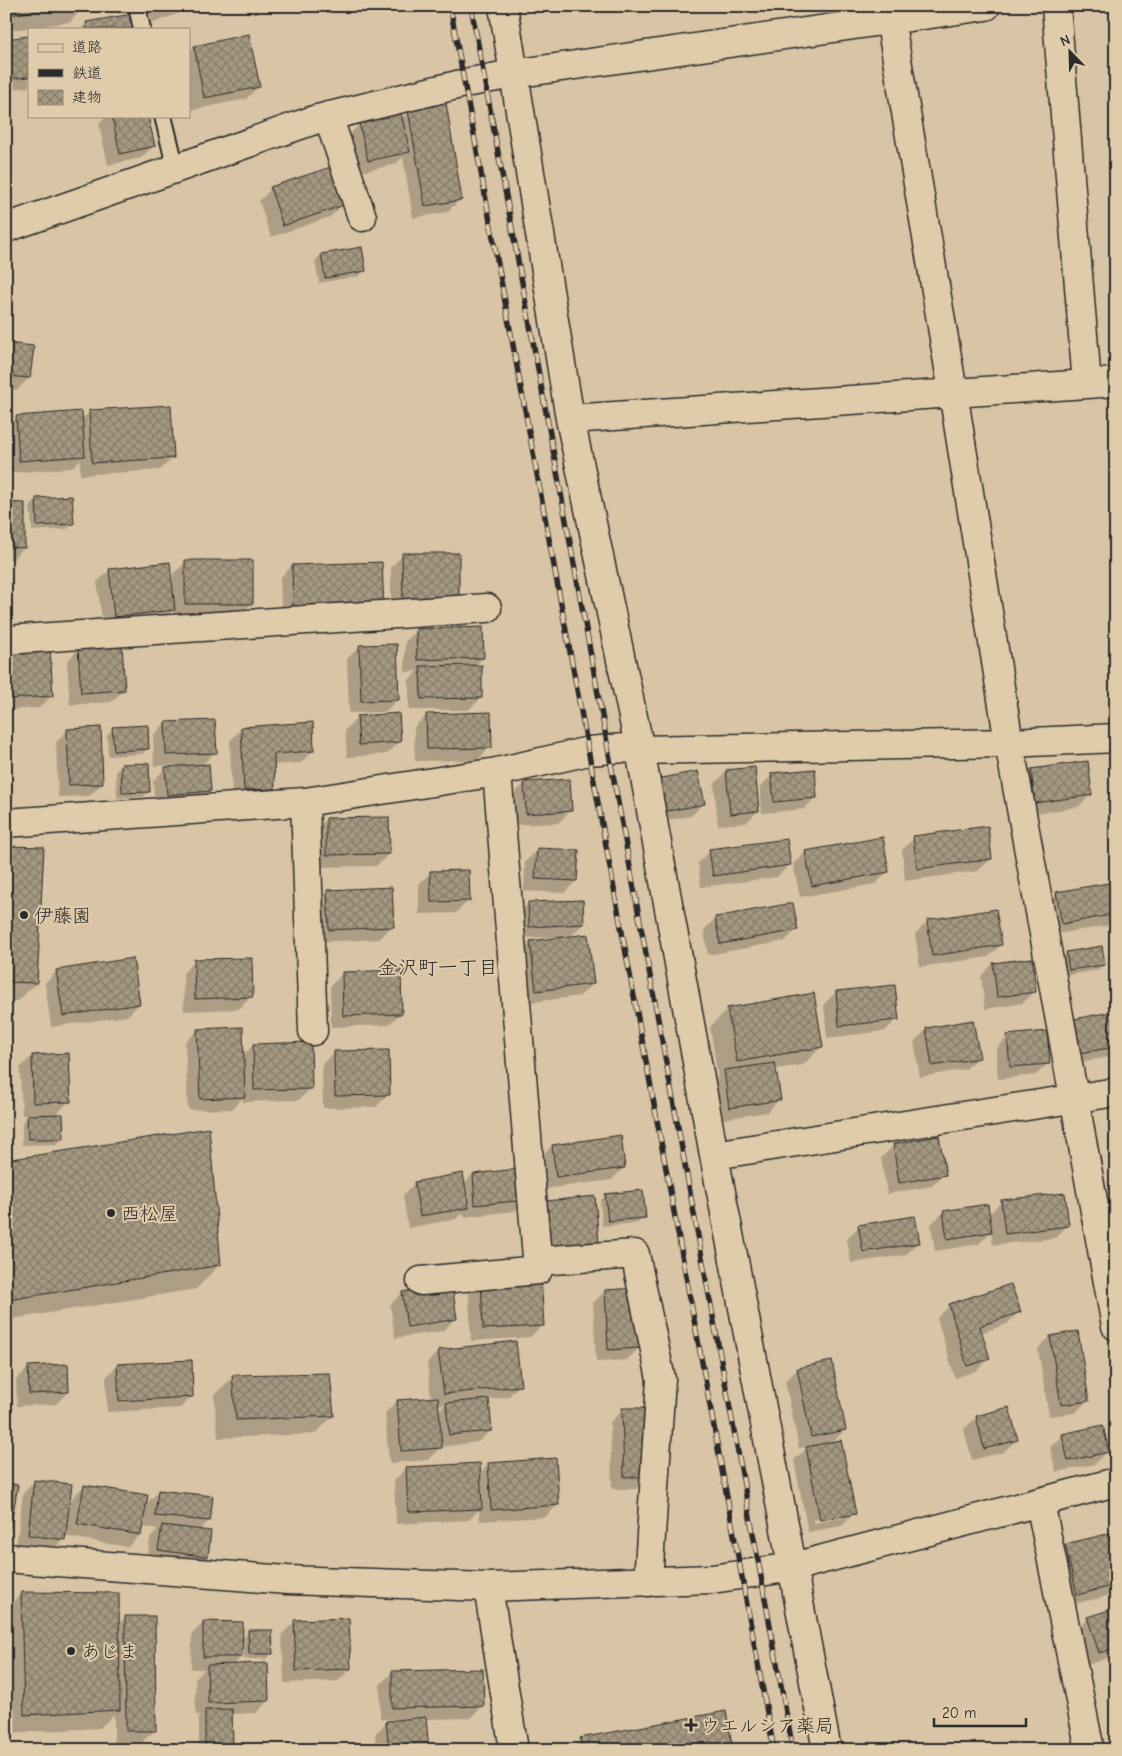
<svg xmlns="http://www.w3.org/2000/svg" width="1122" height="1756" viewBox="0 0 1122 1756" font-family="'Comic Neue','Klee One',sans-serif">
<defs>
<pattern id="building-cross-hatch" width="8" height="8" patternUnits="userSpaceOnUse" patternTransform="scale(1.25)"><rect width="8" height="8" fill="#a59881"/><path d="M0 0l8 8M0 8l8-8" fill="none" stroke="#877c6a"/></pattern>
</defs>
<rect width="100%" height="100%" fill="#d9c5a5"/>
<filter id="ink" filterUnits="userSpaceOnUse"><feTurbulence type="fractalNoise" baseFrequency=".02" numOctaves="2"/><feDisplacementMap in="SourceGraphic" scale="10" xChannelSelector="R" yChannelSelector="G"/><feConvolveMatrix kernelMatrix="1 2 1 2 8 2 1 2 1" color-interpolation-filters="sRGB"/></filter>
<g filter="url(#ink)">
<path fill="#0003" fill-rule="evenodd" d="M6,6H85L70,22L6,31Z
M147,6H188L182,12L153,23Z
M87,23L133,29H81Z
M29,37V87L6,90V40Z
M194,47L258,87L246,99L192,110L189,93V52Z
M409,111L460,199L448,212L413,218L403,157L396,164L356,173L348,136L360,124L401,119Z
M106,116H147L154,146L141,158L108,165L99,124Z
M271,189L343,204L330,217L271,237L259,201Z
M361,248L365,270L359,276L319,283L315,261L321,255Z
M6,344L29,378L17,390L6,389Z
M90,412L173,458L160,470L80,475V460L71,468L8,473L6,428L17,417L81,420Z
M36,499L73,524L67,529L32,531L30,505Z
M6,504L24,547L12,559H6Z
M457,554L391,614V567L403,555Z
M186,562L252,603L240,615L173,616V610L162,622L103,628L97,582L110,570L173,588V574Z
M381,563L282,624L280,578L292,566Z
M417,630L483,658L474,667L481,698L469,710H409V680L417,671L405,672V642Z
M360,646L398,699L385,712L349,713L347,659Z
M79,649L124,690L111,702L70,705L67,661Z
M6,652L52,696L39,708L6,710Z
M427,715L490,747L478,760L415,761L414,727Z
M358,717L399,742L387,754L347,757L345,730Z
M165,723L215,752L201,766L210,791L198,803L155,806L153,781L165,769L177,768L176,765L154,766L153,736Z
M242,728L313,750L301,763L273,765V788L261,800L232,802L230,741Z
M113,729L148,748L142,754L108,756L107,735Z
M68,730L102,784L89,796L58,797L56,742Z
M122,765L149,791L143,797L117,798L116,771Z
M1031,770L1091,795L1078,807L1023,815L1019,783Z
M727,771L758,811L746,823L718,825L714,784Z
M772,775L816,797L804,809L762,813L760,787Z
M525,783L571,810L558,823L514,825L513,795Z
M645,792L703,804L691,816L651,823Z
M326,819L389,854L376,866L314,867V831Z
M914,838L991,859L978,871L905,881L902,850Z
M6,847L36,983L18,1001H6Z
M538,849L576,881L564,893L524,891L525,862Z
M710,851L790,864L777,877L701,887L698,863Z
M806,852L888,871L876,884L800,897L793,864Z
M431,872L468,901L456,913L419,914V884Z
M1113,884L1116,900V916L1106,926L1050,935L1045,906L1057,893Z
M391,889L392,926L380,939L317,942L315,904L327,892Z
M528,904L583,924L570,937L592,984L580,996L524,1003L518,954L531,942L558,939V937L517,938L516,916Z
M716,918L797,929L785,941L708,955L704,930Z
M927,922L1001,945L988,957L920,967L915,934Z
M1067,953L1104,964L1098,970L1063,976L1061,959Z
M195,961L251,997L239,1009L184,1011L183,973Z
M993,964L1035,991L1023,1003L985,1009L981,976Z
M57,971L139,1004L127,1016L51,1027L45,983Z
M342,974L401,1013L388,1025L331,1027L330,986Z
M836,992L897,1019L885,1031L827,1038L824,1004Z
M728,1009L822,1046L803,1065L775,1069L779,1100L767,1112L717,1120L712,1084L718,1077L710,1027Z
M1116,1013V1056L1068,1064L1063,1032L1075,1020Z
M927,1029L978,1057L966,1069L920,1077L914,1042Z
M198,1030L242,1056L254,1045L311,1088L299,1100L243,1102V1098L232,1109L188,1110L185,1042Z
M1008,1036L1049,1063L1036,1075L998,1079L996,1049Z
M335,1052L389,1094L376,1107L323,1108L322,1064Z
M32,1056L69,1101L55,1116L63,1138L57,1144L22,1145V1122L29,1115H22L20,1068Z
M894,1145L944,1174L932,1186L887,1194L881,1158Z
M552,1146L624,1167L612,1180L544,1189L540,1158Z
M6,1161L219,1265L196,1289L6,1320Z
M473,1175L526,1199L514,1211L464,1217L463,1212L456,1219L408,1228L403,1195L415,1183L464,1184Z
M606,1195L644,1217L638,1223L602,1226L600,1201Z
M1001,1202L1067,1226L1055,1238L993,1245L991,1231L979,1244L935,1251L931,1224L944,1212L988,1215Z
M1116,1216V1254L1107,1225Z
M859,1226L918,1242L906,1255L851,1263L847,1239Z
M482,1281L543,1325L530,1337L471,1341L469,1293Z
M1010,1285L1019,1312L1007,1324L980,1333L989,1359L976,1371L955,1378L937,1318L949,1306Z
M451,1286L455,1319L443,1331L395,1338L390,1305L402,1293Z
M605,1291L639,1348L627,1360L596,1362L593,1303Z
M1050,1337L1088,1400L1075,1413L1049,1416L1038,1349Z
M439,1351L520,1385L508,1397L488,1400L491,1430L478,1442L441,1447L428,1460L389,1463L385,1413L398,1401L431,1398L427,1363ZM446,1404L438,1412V1405Z
M118,1365L192,1396L180,1408L107,1412L106,1377Z
M28,1368L68,1392L56,1404L17,1406L16,1380Z
M798,1369L845,1430L831,1443L854,1513L842,1526L808,1532L794,1460L808,1447L799,1448L785,1381ZM842,1515V1518L814,1523V1520Z
M233,1377L333,1416L315,1434L218,1438L214,1395Z
M622,1410L648,1476L636,1489H612L610,1422Z
M977,1417L1016,1440L1004,1452L972,1460L964,1429Z
M1063,1435L1108,1451L1095,1464L1056,1472L1050,1447Z
M489,1464L558,1505L545,1517L480,1521L479,1510L469,1520L396,1524L394,1481L406,1468L479,1474Z
M35,1481L67,1513H69L72,1498L84,1486L145,1505L158,1492L209,1521L199,1531L207,1557L195,1569L147,1562L150,1538L159,1529L141,1527L140,1535L128,1547L64,1536V1539L51,1551L16,1547L23,1493Z
M1116,1533V1594L1065,1606L1053,1558L1065,1546Z
M22,1594L118,1625L126,1617L155,1730L142,1742L114,1743V1714L100,1728L6,1733V1609Z
M1116,1609V1655L1087,1665L1076,1631L1088,1618Z
M204,1622L241,1640L249,1632L272,1653L266,1659H244L243,1640H241V1657L232,1666L268,1701L256,1713L231,1714V1746L227,1750H199V1717L201,1715H196L195,1679L205,1669H191L192,1634Z
M295,1622L350,1669L338,1681L284,1683L282,1634Z
M392,1672L483,1706L471,1718L424,1719L428,1750H376L375,1734L387,1722L396,1721V1719H380V1685Z
M580,1740L732,1750H570Z"/>
<path fill="url(#building-cross-hatch)" stroke="#2b2b2b" d="M8,6H74L9,15Z
M132,14L134,29H87L86,22Z
M249,34L260,87L204,98L194,46Z
M29,36V77L6,79V39Z
M446,103L462,200L425,206L408,110Z
M401,113L410,152L368,161L359,123Z
M112,116H148L155,146L120,154Z
M331,167L344,205L283,226L270,187Z
M362,247L366,271L325,278L321,254Z
M6,343L34,346L30,378L6,376Z
M171,405L174,458L92,463L89,410Z
M82,411L85,456L19,461L16,416Z
M72,496L74,524L37,526L36,498Z
M6,502L25,503V548L6,547Z
M402,553H459V602H403Z
M185,560H253V604H185Z
M170,562L175,610L114,617L109,569Z
M382,562L384,609L293,612L292,565Z
M483,627L484,658L417,660L416,629Z
M397,644L399,700L361,701L359,645Z
M122,645L125,690L81,693L78,648Z
M50,648L53,696L6,699V651Z
M482,665V698L421,699L420,666Z
M491,712L492,748L427,749L426,714Z
M399,713L401,742L359,745L357,716Z
M215,720L217,753L166,755L165,722Z
M313,722L314,751L274,754L275,789L244,790L241,727Z
M148,725L149,749L114,751L112,727Z
M101,727L103,784L69,785L67,729Z
M1088,761L1092,795L1035,803L1031,769Z
M149,763L150,792L122,793L121,764Z
M209,764L211,791L167,795L165,767Z
M755,767L759,811L730,814L726,770Z
M815,769L817,798L774,802L771,773Z
M698,771L705,804L663,812L657,779Z
M570,779L572,811L526,814L524,782Z
M389,817L390,854L326,855V818Z
M988,826L992,859L917,869L913,836Z
M883,837L889,872L812,886L805,851Z
M787,839L791,865L713,876L709,849Z
M6,846L44,847L37,983L6,982Z
M537,848L579,850L577,881L535,879Z
M469,870L470,901L431,902L430,871Z
M1114,882L1116,914L1062,924L1056,892Z
M392,887L394,927L329,930L327,890Z
M583,900L584,924L529,927L528,902Z
M793,903L798,930L720,944L715,917Z
M996,909L1002,945L932,956L927,920Z
M588,934L594,984L536,991L530,941Z
M1102,946L1105,965L1069,970L1066,952Z
M133,958L140,1004L63,1016L56,970Z
M252,958L253,997L195,999L194,959Z
M1032,958L1036,992L997,997L993,963Z
M401,970L402,1014L343,1016L342,972Z
M895,985L899,1020L839,1026L836,991Z
M814,993L823,1047L737,1062L727,1008Z
M1116,1011V1047L1080,1053L1074,1019Z
M973,1020L980,1058L932,1066L926,1028Z
M243,1027L245,1097L200,1099L197,1029Z
M1047,1031L1050,1064L1010,1067L1007,1035Z
M311,1042L312,1089L254,1090L253,1044Z
M389,1050L390,1095L335,1096L334,1051Z
M69,1053L71,1102L33,1103L32,1055Z
M775,1063L781,1100L729,1108L724,1070Z
M63,1114L64,1139H28L27,1115Z
M209,1128L221,1265L8,1300L6,1289V1160Z
M621,1135L625,1168L556,1177L552,1145Z
M939,1136L946,1175L899,1183L893,1144Z
M525,1168L527,1200L475,1205L473,1174Z
M463,1173L469,1208L420,1216L414,1182Z
M643,1190L646,1218L608,1221L605,1194Z
M1065,1193L1069,1226L1005,1234L1001,1200Z
M595,1196L599,1243L550,1248L546,1201Z
M988,1204L992,1232L947,1239L943,1211Z
M915,1216L920,1243L863,1252L858,1225Z
M541,1277L544,1326L483,1329L481,1280Z
M452,1284L457,1319L407,1327L402,1292Z
M1011,1284L1021,1312L980,1326L990,1359L967,1366L949,1304Z
M637,1288L640,1348L608,1350L605,1290Z
M1078,1331L1089,1401L1061,1405L1050,1336Z
M516,1341L521,1386L444,1394L438,1350Z
M192,1360L193,1397L119,1401L117,1364Z
M832,1361L846,1430L811,1437L797,1368Z
M68,1364L69,1392L29,1394L28,1366Z
M6,1365H9L12,1403H6Z
M330,1373L334,1416L236,1420L232,1375Z
M438,1397L442,1448L401,1451L397,1400Z
M489,1399L492,1431L449,1435L446,1403Z
M1009,1407L1018,1440L984,1449L976,1416Z
M622,1408H648L650,1477H624Z
M1103,1425L1109,1452L1068,1461L1062,1434Z
M841,1440L856,1514L820,1520L806,1447Z
M556,1458L559,1505L491,1510L488,1463Z
M480,1463L482,1509L408,1512L406,1467Z
M34,1480L72,1484L65,1540L28,1535Z
M6,1483L18,1485L9,1535H6Z
M84,1485L148,1495L141,1535L77,1524Z
M158,1490L213,1496L210,1521L155,1516Z
M162,1525L211,1531L208,1557L158,1550Z
M1116,1532V1585L1077,1595L1065,1544Z
M21,1592L119,1593L120,1710L24,1715Z
M1116,1608V1648L1099,1653L1087,1617Z
M125,1616H155L156,1731H126Z
M349,1618L351,1669L296,1671L294,1620Z
M203,1621L243,1622L242,1657H203Z
M248,1630H272L273,1654H249Z
M268,1663L269,1701L208,1703L207,1665Z
M483,1669L484,1706L392,1708V1671Z
M232,1709L233,1746L205,1747V1710Z
M726,1711L733,1750H582L580,1738Z
M426,1717L429,1750H389L386,1721Z"/>
<g fill="none" stroke-linecap="round" stroke-linejoin="round">
<g stroke="#2b2b2b" stroke-width="20">
<path id="lane" d="M137,6L142,29
M163,116L176,169"/>
</g>
<g stroke="#2b2b2b" stroke-width="31">
<path id="street" d="M503,6L570,419L640,750L714,1155L827,1750
M888,6L953,392L1009,743L1116,1326
M1056,6L1087,384
M328,116L362,217
M6,228L317,119L465,83L513,74L986,6
M570,419L1116,382
M6,640L487,608
M305,802L313,1031
M6,823L305,802L497,772L589,751L624,748L640,750L1009,743L1116,738
M714,1155L1116,1092
M538,1261L635,1254L661,1379L648,1582
M421,1281L538,1270L497,772
M1040,1502L1090,1750
M488,1587L514,1750"/>
</g>
<g stroke="#2b2b2b" stroke-width="31">
<path id="secondary" d="M6,1558L287,1580L488,1587L712,1579L793,1567L1116,1482"/>
</g>
<use href="#lane" stroke="#e0cbaa" stroke-width="16"/>
<use href="#street" stroke="#e0cbaa" stroke-width="28"/>
<use href="#secondary" stroke="#e0cbaa" stroke-width="28"/>
<g stroke="#2b2b2b" stroke-width="5.5">
<path id="rail" d="M450,6L774,1750
M471,6L793,1750"/>
</g>
<use href="#rail" stroke="#e0cbaa" stroke-width="4" stroke-dasharray="11" stroke-linecap="butt"/>
</g>
</g>
<g fill="#2b2b2b" stroke="#e0cbaa" stroke-width="2">
<circle cx="24" cy="915" r="5"/>
<circle cx="111" cy="1213" r="5"/>
<circle cx="71" cy="1651" r="5"/>
<path d="M688.5 1717.5h5v5h5v5h-5v5h-5v-5h-5v-5h5z"/>
</g>
<g text-anchor="middle" stroke-width="4" stroke-linejoin="round" paint-order="stroke">
<g font-size="19" fill="#2b2b2b" stroke="#e0cbaa" text-anchor="start">
<text x="34" y="922">伊藤園</text>
<text x="121" y="1220">西松屋</text>
<text x="81" y="1658">あじま</text>
<text x="701" y="1732">ウエルシア薬局</text>
</g>
<g font-size="20" fill="#2b2b2b" stroke="#e0cbaa">
<text x="438" y="974">金沢町一丁目</text>
</g>
</g>
<rect width="1122" height="1756" fill="none" stroke="#e0cbaa" stroke-width="25"/>
<rect x="12" y="12" width="1097" height="1731" fill="none" stroke="#2b2b2b" stroke-width="2" filter="url(#ink)"/>
<rect x="28" y="28" width="162" height="90" fill="#e0cbaa" stroke="#988b77"/>
<rect x="38" y="44" width="25" height="8" fill="#e0cbaa" stroke="#988b77"/>
<text x="72" y="52" font-size="15" fill="#2b2b2b">道路</text>
<rect x="38" y="69" width="25" height="8" fill="#2b2b2b" stroke="#988b77"/>
<text x="72" y="78" font-size="15" fill="#2b2b2b">鉄道</text>
<rect x="38" y="90" width="25" height="15" fill="url(#building-cross-hatch)" stroke="#988b77"/>
<text x="72" y="102" font-size="15" fill="#2b2b2b">建物</text>
<g transform="translate(1070 52) rotate(337)" stroke="#e0cbaa" stroke-width="4" paint-order="stroke">
<path d="M0-4L9 19L0 12L-9 19Z" fill="#2b2b2b"/>
<text y="-8" font-size="14" font-weight="bold" text-anchor="middle" fill="#2b2b2b">N</text>
</g>
<path d="M934 1718v8h92v-8" fill="none" stroke="#2b2b2b" stroke-width="2.5"/>
<text x="942" y="1718" font-size="15" fill="#2b2b2b" stroke="#e0cbaa" stroke-width="4" paint-order="stroke">20 m</text>
</svg>
